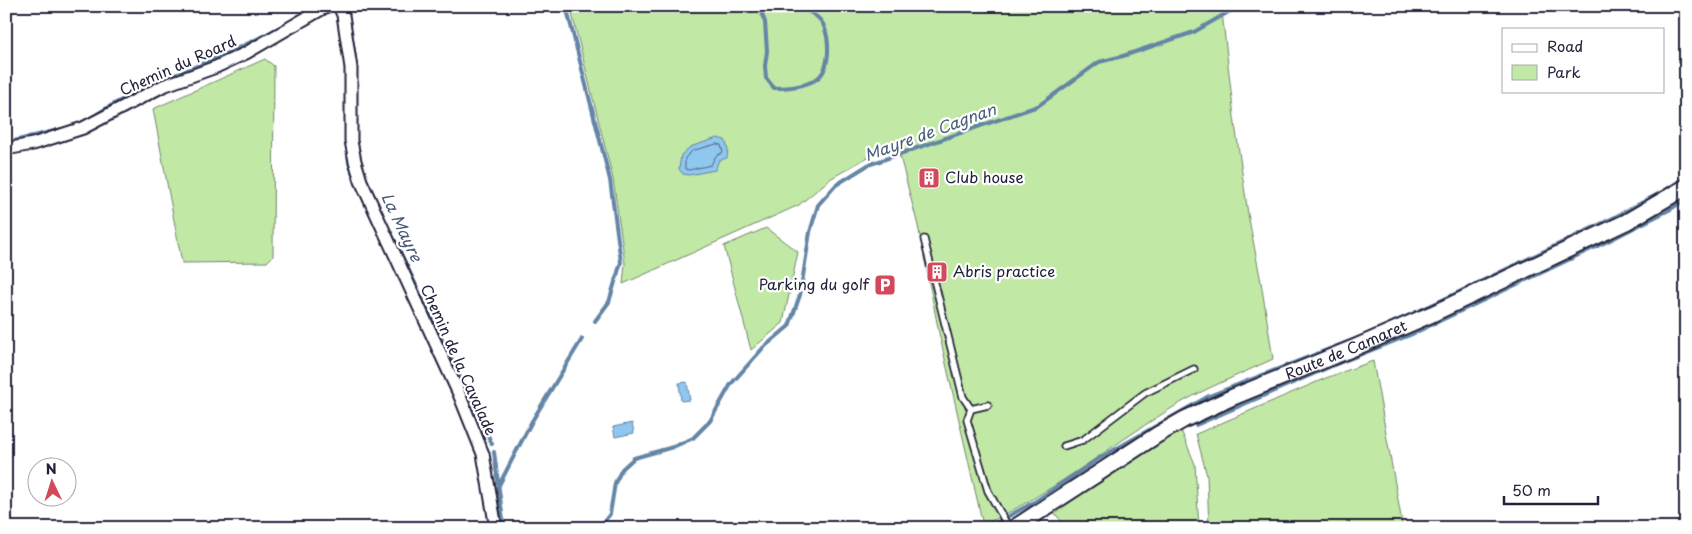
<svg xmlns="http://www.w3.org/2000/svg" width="1692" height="534" viewBox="0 0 1692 534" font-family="'Playpen Sans',sans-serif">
<rect width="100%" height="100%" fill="#fff"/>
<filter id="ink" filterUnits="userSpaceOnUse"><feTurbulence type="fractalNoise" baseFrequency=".02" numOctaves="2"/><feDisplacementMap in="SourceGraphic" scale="10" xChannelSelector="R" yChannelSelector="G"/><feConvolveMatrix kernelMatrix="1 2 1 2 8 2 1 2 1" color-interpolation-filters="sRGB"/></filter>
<g filter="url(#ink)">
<path fill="#c1e8a4" stroke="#728570" d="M570,6H1234L1222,12L1234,117L1248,214L1261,282L1273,359C1237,376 1200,390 1167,411C1106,449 1049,495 983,525L939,333L918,226L896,141L830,179L799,205L623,284L625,263L613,179Z
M265,59L274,66L273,256L267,262L182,263L153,109Z
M766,228L798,252L783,323L751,350L724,246Z
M1373,361L1403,528H1209L1207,476L1196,434L1326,378Z
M1180,428L1195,464L1199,528H1067L1053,511Z"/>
<path fill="#8fc7ee" stroke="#6385a6" d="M717,138L725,140L728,149L727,158L719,160L715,170L689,175L683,174L679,169L681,155L690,147Z
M687,382L690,400L681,401L679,383Z
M632,423L634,433L615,437L613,427Z"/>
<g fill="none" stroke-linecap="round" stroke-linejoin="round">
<path stroke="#4e6483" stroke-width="1" d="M717,144L721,145L723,152L715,157L711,165L689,170L685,169V158L692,151Z"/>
<path stroke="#6385a6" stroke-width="4" d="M566,6L610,180L621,262L609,302L595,321
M767,6L760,10L765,22L767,51L765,66L766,78L774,88C787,88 803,87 815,80C831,71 830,42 824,26C820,16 807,10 797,6
M348,16L349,6
M351,31L355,58
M91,118C149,79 217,63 276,29
M6,143L62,129
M348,152L349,163L353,174
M390,231L492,444
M1196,425L1334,365L1410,335L1608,241L1669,210L1686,199
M494,452L504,528
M498,487L532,421L582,339
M599,528L610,514L615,483L622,469L634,458L673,447L693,438L710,421L731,384L763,348L789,326L800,295L810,232L818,205L836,185L868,165L1038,106L1099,62L1123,56L1194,32L1232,10L1244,6
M987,528L1036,501L1098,459L1209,396L1365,335L1436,303L1613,218L1664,191L1686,177"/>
<g stroke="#22223b" stroke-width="9">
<path id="service" d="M924,239L963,397L971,409
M988,405L971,409L967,420L988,491L1009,528
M1064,446L1083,440L1145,393L1194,369"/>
</g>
<g stroke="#22223b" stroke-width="15">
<path id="minor" d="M339,6L343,15L351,68V141L355,161L361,181L459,394L483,454L496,528
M6,149L33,144L83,128L163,86L216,67L246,53L327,6"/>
</g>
<g stroke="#22223b" stroke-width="19">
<g id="secondary">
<path id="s1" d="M1014,528L1157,435L1185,419L1233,397L1356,347L1432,314L1626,222L1686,187"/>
</g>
</g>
<use href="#service" stroke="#fff" stroke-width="5.5"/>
<use href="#minor" stroke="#fff" stroke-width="11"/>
<use href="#secondary" stroke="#fff" stroke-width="15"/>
</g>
</g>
<defs>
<g id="building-square" transform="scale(1.125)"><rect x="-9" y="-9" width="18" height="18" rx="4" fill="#d1495b" stroke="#fff"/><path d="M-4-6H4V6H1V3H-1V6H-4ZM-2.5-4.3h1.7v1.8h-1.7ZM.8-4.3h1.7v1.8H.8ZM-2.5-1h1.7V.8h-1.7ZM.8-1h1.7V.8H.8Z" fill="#fff"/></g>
<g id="parking-square" transform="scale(1.125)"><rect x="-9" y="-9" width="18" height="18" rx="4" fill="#d1495b" stroke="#fff"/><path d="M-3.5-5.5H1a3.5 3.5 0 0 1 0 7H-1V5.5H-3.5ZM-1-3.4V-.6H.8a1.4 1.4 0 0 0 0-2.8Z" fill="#fff"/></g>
</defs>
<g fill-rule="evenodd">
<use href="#building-square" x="929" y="178"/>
<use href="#building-square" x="937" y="272"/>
<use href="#parking-square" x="885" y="285"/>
</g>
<g text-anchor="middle" stroke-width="4.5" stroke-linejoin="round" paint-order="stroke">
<g font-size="15" fill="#22223b" stroke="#fff">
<text transform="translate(178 66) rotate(-24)" y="5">Chemin du Roard</text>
<text dy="5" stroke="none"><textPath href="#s1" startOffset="378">Route de Camaret</textPath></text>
<text transform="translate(458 360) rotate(66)" y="5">Chemin de la Cavalade</text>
</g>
<g font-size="15" fill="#22223b" stroke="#fff" text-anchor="start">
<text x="945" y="183">Club house</text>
<text x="953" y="277">Abris practice</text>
<text x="869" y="290" text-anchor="end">Parking du golf</text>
</g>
<g font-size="16" font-style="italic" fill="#485c7a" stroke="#fff">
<text transform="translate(930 132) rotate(-20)" y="6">Mayre de Cagnan</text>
<text transform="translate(402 227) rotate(65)" y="6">La Mayre</text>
</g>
</g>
<rect width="1692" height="534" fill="none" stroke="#fff" stroke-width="25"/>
<rect x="12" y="12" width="1667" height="509" fill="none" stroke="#22223b" stroke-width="2" filter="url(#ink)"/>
<rect x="1502" y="28" width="162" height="65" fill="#ffffff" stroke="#a7a7b1"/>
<rect x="1512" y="44" width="25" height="8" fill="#ffffff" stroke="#a7a7b1"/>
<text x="1547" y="52" font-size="15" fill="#22223b">Road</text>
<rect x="1512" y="65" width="25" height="15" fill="#c1e8a4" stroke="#a7a7b1"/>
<text x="1547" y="78" font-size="15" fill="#22223b">Park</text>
<g transform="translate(52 482) rotate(356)"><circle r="24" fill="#ffffff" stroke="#a7a7b1"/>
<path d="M0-4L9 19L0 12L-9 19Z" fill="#d1495b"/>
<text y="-8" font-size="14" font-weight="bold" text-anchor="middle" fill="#22223b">N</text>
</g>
<path d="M1504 496v8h94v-8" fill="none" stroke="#22223b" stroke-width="2.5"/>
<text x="1512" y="496" font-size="15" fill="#22223b" stroke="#ffffff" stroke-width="4" paint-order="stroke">50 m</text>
</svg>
